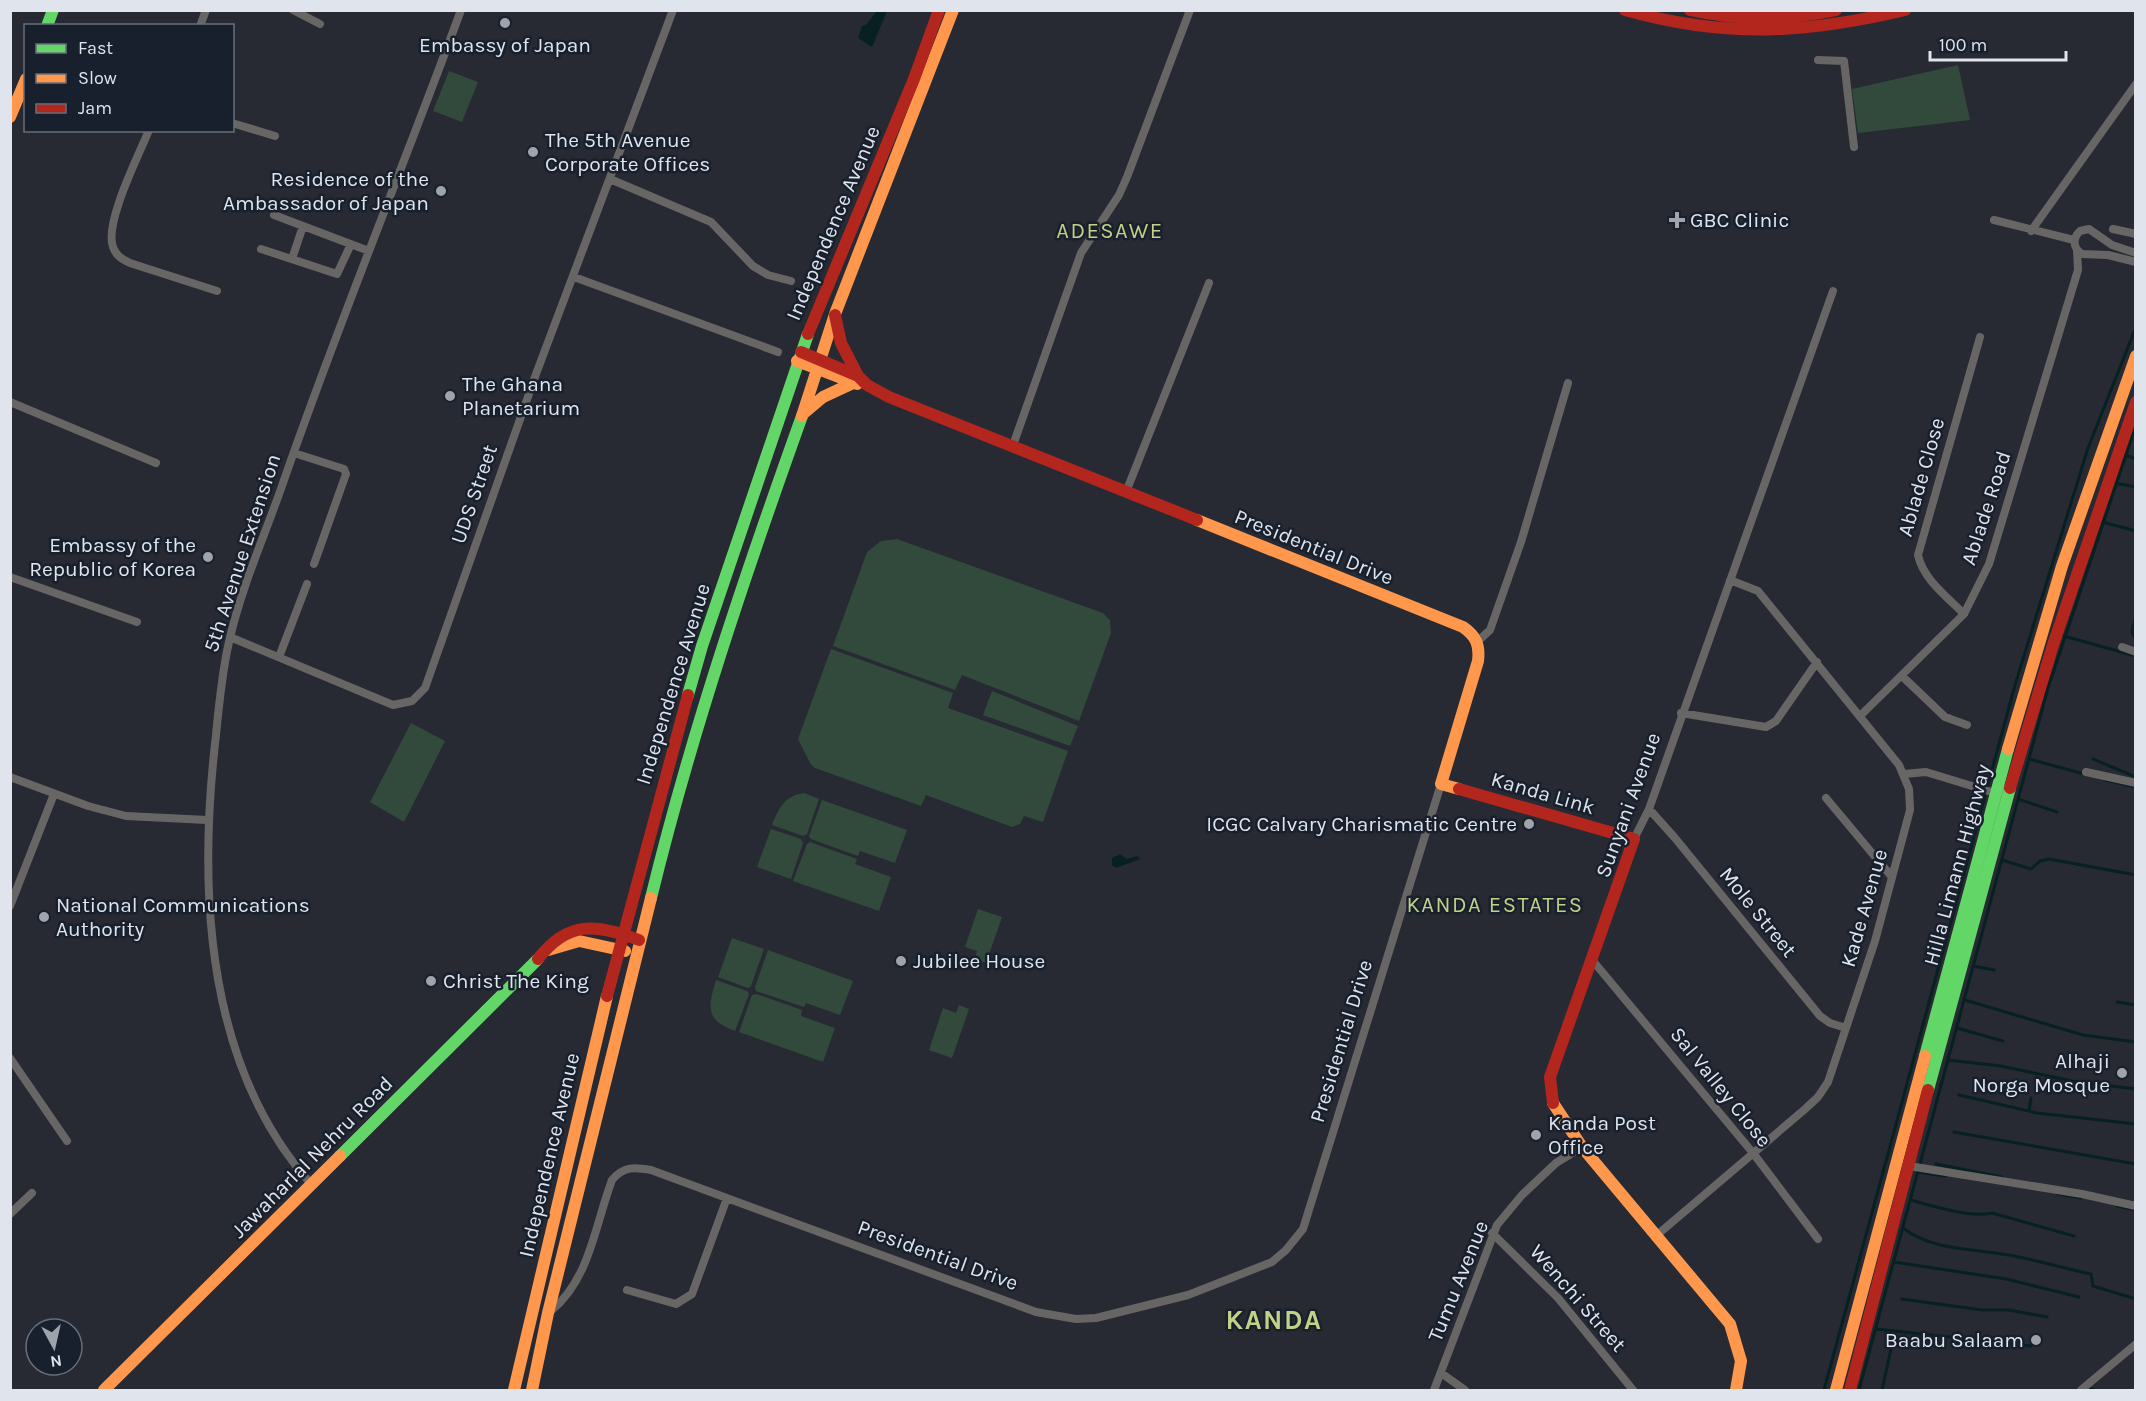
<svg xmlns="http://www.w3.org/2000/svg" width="2146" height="1401" viewBox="0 0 2146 1401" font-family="Karla,sans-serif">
<rect width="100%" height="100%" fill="#272a32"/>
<path fill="#314a3c" d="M1958,65L1970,120L1858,133L1852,89Z
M449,71L478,82L462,122L433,111Z
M897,539L1103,613L1110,620L1111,633L1079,721L962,675L955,690L833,646L867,552L881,541Z
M831,649L953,693L948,708L1068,751L1043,822L1024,816L1020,824L1012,827L926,795L921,806L815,768L810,763L798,739Z
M992,691L1078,726L1070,746L983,715Z
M411,723L445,741L404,822L370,802Z
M804,793L819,799L807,834L803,836L772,825C779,808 784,796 804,793Z
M822,800L907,830L895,863L860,851L858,856L811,839L809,836Z
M771,829L801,839L803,843L791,879L757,867Z
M810,842L857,859L855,864L891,877L879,911L793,881L807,844Z
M978,909L1002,917L986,963L975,959L977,951L965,947Z
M732,938L764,949L751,986L748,988L718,977Z
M768,950L853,981L840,1015L806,1003L804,1007L756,991L755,987Z
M716,980L747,991L749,994L735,1031C705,1020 708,1007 716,980Z
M756,994L802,1010L801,1016L835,1028L823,1062L739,1032L752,995Z
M959,1005L969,1009L952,1058L929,1050L943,1008L956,1013Z"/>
<path fill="#072022" d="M877,11H887L872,47L858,38L862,26L866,25Z
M1120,854L1127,859L1137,856L1140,859L1116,868L1112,865V858Z"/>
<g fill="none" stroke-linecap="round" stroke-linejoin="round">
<path stroke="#072022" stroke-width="3" d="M2125,455L2136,459
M2115,483L2136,487
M2102,522L2136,531
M2136,617L2132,631L2136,641
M2064,636L2136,656
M2029,759L2084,774
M2093,759L2136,777
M2105,780L2136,787
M2018,799L2057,812
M2002,860L2031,869L2040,861L2049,859L2136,875
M1973,966L1994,970
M1965,1000L2083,1035L2136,1042
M2117,1002L2136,1005
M1957,1028L2003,1041
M1948,1060L2001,1066L2072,1081L2136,1089
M1959,1095L2037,1113L2136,1124
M2029,1111L2031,1098
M1954,1132L2136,1164
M1936,1164L2002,1177
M1918,1172L1945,1176
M2058,1194L2081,1198
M1911,1200C1932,1206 1971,1218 1992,1213L2074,1236
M2117,1206L2136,1210
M1903,1228C1935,1253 1982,1248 2019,1257C2043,1262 2067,1269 2091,1274L2093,1286L2136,1299
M1894,1262L2006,1279L2079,1297
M1902,1299L1982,1310H2009L2047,1317
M1876,1329L2031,1346
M2088,1388L2094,1390
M1824,1390L2015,685L2088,448L2136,327
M1859,1390L2048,688L2136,425
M1882,1390L1895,1331"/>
<path stroke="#686665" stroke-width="8" d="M293,10L320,24
M200,26L206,10
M1818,60L1844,61L1854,147
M232,123L275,136
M149,130C139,155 104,223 113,247C116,256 122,259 130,263L217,291
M610,179L711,222L753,266L768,275L791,281
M274,215L369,251
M1994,220L2074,240
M2113,229L2136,234
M2031,231L2136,84
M261,249L337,274L351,244
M2136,253L2112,245L2089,229L2080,231C2072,239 2073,248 2082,254L2108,255L2136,262
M292,259L303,226
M574,277L778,352
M10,402L156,463
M1012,448L1081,253L1119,195L1127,177L1190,10
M294,453L344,469L346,474L314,564
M1126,492L1209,283
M10,577L137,622
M1964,614C1947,597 1923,579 1918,555L1980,337
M230,637L393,705L412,701L425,688L536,374L673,10
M1478,641L1490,630L1521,542L1568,383
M2122,647L2136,652
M279,657L307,584
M1902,676L1945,717L1967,725
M1681,713L1766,727L1776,721L1817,662
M1860,716L1964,614L1989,564L2078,270L2077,250
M2086,772L2136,783
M1904,774L1926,772L1995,793
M10,777L88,806L126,816L207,820
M1826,798L1892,877
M1649,809L1675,838L1820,1016L1830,1023L1846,1028
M1634,839L1649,809L1833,291
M10,906L54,794
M1593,961L1753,1153L1818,1239
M10,1058L67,1141
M1909,1166L2082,1194L2136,1206
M311,1184C204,1064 198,886 216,735C219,704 222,672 229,642C241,588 265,535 283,483C338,324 403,168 461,10
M10,1214L32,1193
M1492,1233L1558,1298L1633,1390
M1657,1235L1804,1110L1818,1097L1828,1082L1875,941L1910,810L1909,789L1899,765L1758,591L1730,580
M627,1290L676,1304L692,1294L727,1198
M551,1311C590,1279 595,1225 612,1180C624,1166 634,1167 651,1170L1036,1312L1076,1319L1096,1318L1188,1295L1272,1262L1286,1250L1303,1229L1441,784
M1441,1373L1465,1390
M1434,1390L1497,1225L1522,1195L1556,1163L1582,1147
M2081,1390L2136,1344"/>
<path stroke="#63d668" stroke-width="12" d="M47,26L53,10
M688,695L702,646L808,334
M651,898C691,734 745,575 802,416
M1925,1056L2008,749
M1928,1090L2010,788
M340,1156L538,959"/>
<path stroke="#ff974d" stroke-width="12" d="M10,117L26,79
M797,361L857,384
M804,413L823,397L853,383
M802,416L835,314L953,10
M1197,520L1463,627C1476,636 1480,645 1478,661L1441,784L1459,789
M2008,749L2062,566L2136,356
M548,950L579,941L625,951
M1553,1103L1582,1147L1730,1324L1741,1361L1736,1390
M104,1390L340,1156
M514,1390L607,996
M532,1390L548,1313L651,898
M1836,1390L1925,1056"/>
<path stroke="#b3261e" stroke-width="12" d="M1625,10C1724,38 1805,34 1905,10
M1690,10C1739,21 1787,20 1836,10
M835,315L841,343L858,376
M808,334L914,79L939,10
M801,352L858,376L867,385L889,397L1197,520
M2010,788L2053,645L2136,402
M1459,789L1634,839L1550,1077L1553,1103
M538,959C568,920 596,924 639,940
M607,996L688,695
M1850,1390L1928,1090"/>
</g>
<g fill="#9fa3ac" stroke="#18202d" stroke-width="2">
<circle cx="505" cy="23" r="6"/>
<circle cx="533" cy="152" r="6"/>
<circle cx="441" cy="191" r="6"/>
<path d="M1674 211h6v6h6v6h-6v6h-6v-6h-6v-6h6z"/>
<circle cx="450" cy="396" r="6"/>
<circle cx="208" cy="557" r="6"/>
<circle cx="1529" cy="824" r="6"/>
<circle cx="44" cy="917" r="6"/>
<circle cx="901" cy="961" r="6"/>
<circle cx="431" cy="981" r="6"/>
<circle cx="2122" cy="1073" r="6"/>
<circle cx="1536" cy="1135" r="6"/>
<circle cx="2036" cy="1340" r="6"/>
</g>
<g text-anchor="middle" stroke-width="5" stroke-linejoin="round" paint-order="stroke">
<g font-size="21" fill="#dfe4ed" stroke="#18202d" text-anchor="start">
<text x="505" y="52" text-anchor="middle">Embassy of Japan</text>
<text x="545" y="147">The 5th Avenue<tspan x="545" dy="24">Corporate Offices</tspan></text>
<text x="429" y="186" text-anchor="end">Residence of the<tspan x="429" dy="24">Ambassador of Japan</tspan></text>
<text x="1690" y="227">GBC Clinic</text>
<text x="462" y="391">The Ghana<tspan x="462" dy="24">Planetarium</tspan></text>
<text x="196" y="552" text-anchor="end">Embassy of the<tspan x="196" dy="24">Republic of Korea</tspan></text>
<text x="1517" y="831" text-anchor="end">ICGC Calvary Charismatic Centre</text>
<text x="56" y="912">National Communications<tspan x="56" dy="24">Authority</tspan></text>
<text x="913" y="968">Jubilee House</text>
<text x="443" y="988">Christ The King</text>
<text x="2110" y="1068" text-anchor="end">Alhaji<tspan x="2110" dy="24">Norga Mosque</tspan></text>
<text x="1548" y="1130">Kanda Post<tspan x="1548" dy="24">Office</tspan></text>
<text x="2024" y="1347" text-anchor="end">Baabu Salaam</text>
</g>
<g font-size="21" fill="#dfe4ed" stroke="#18202d">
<text transform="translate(833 223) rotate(-67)" y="7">Independence Avenue</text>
<text transform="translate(1921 477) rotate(-74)" y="7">Ablade Close</text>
<text transform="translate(474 494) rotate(-71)" y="7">UDS Street</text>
<text transform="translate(1986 508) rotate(-72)" y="7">Ablade Road</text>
<text transform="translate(1314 547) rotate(22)" y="7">Presidential Drive</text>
<text transform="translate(242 553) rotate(-72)" y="7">5th Avenue Extension</text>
<text transform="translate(673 684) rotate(-73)" y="7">Independence Avenue</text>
<text transform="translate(1543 793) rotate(16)" y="7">Kanda Link</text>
<text transform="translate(1628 805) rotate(-70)" y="7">Sunyani Avenue</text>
<text transform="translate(1957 865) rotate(-75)" y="7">Hilla Limann Highway</text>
<text transform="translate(1864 908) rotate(-74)" y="7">Kade Avenue</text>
<text transform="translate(1758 912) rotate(51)" y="7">Mole Street</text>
<text transform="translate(1341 1041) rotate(-73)" y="7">Presidential Drive</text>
<text transform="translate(1721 1087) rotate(51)" y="7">Sal Valley Close</text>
<text transform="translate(549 1155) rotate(-77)" y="7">Independence Avenue</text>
<text transform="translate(312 1157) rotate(-45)" y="7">Jawaharlal Nehru Road</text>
<text transform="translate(938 1255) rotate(20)" y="7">Presidential Drive</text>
<text transform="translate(1458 1281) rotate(-68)" y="7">Tumu Avenue</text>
<text transform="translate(1578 1298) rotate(49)" y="7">Wenchi Street</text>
</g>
<g font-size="22" letter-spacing="1.5" fill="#c1d186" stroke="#18202d">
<text x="1110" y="238">ADESAWE</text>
<text x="1495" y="912">KANDA ESTATES</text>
</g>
<g font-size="27" font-weight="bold" letter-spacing="1.5" fill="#c1d186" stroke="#18202d">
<text x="1274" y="1329">KANDA</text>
</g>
</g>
<rect width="2146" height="1401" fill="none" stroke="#dfe4ed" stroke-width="24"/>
<rect x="24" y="24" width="210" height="108" fill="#18202d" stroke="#686e7a" stroke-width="1.5"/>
<rect x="36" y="44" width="30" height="9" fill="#63d668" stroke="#686e7a" stroke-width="1.5"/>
<text x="78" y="54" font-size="18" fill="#dfe4ed">Fast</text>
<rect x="36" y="74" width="30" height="9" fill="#ff974d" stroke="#686e7a" stroke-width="1.5"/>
<text x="78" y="84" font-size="18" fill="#dfe4ed">Slow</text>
<rect x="36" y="104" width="30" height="9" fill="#b3261e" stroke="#686e7a" stroke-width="1.5"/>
<text x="78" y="114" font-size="18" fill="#dfe4ed">Jam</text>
<g transform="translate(54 1347) rotate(172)"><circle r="28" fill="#18202d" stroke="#686e7a" stroke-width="1.5"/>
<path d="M0-4.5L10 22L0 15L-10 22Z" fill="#9fa3ac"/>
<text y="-9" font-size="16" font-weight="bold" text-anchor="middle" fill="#dfe4ed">N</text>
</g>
<path d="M1930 51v9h136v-9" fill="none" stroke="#dfe4ed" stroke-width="3"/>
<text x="1939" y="51" font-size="18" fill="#dfe4ed" stroke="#18202d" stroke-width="4.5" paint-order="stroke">100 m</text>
</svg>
